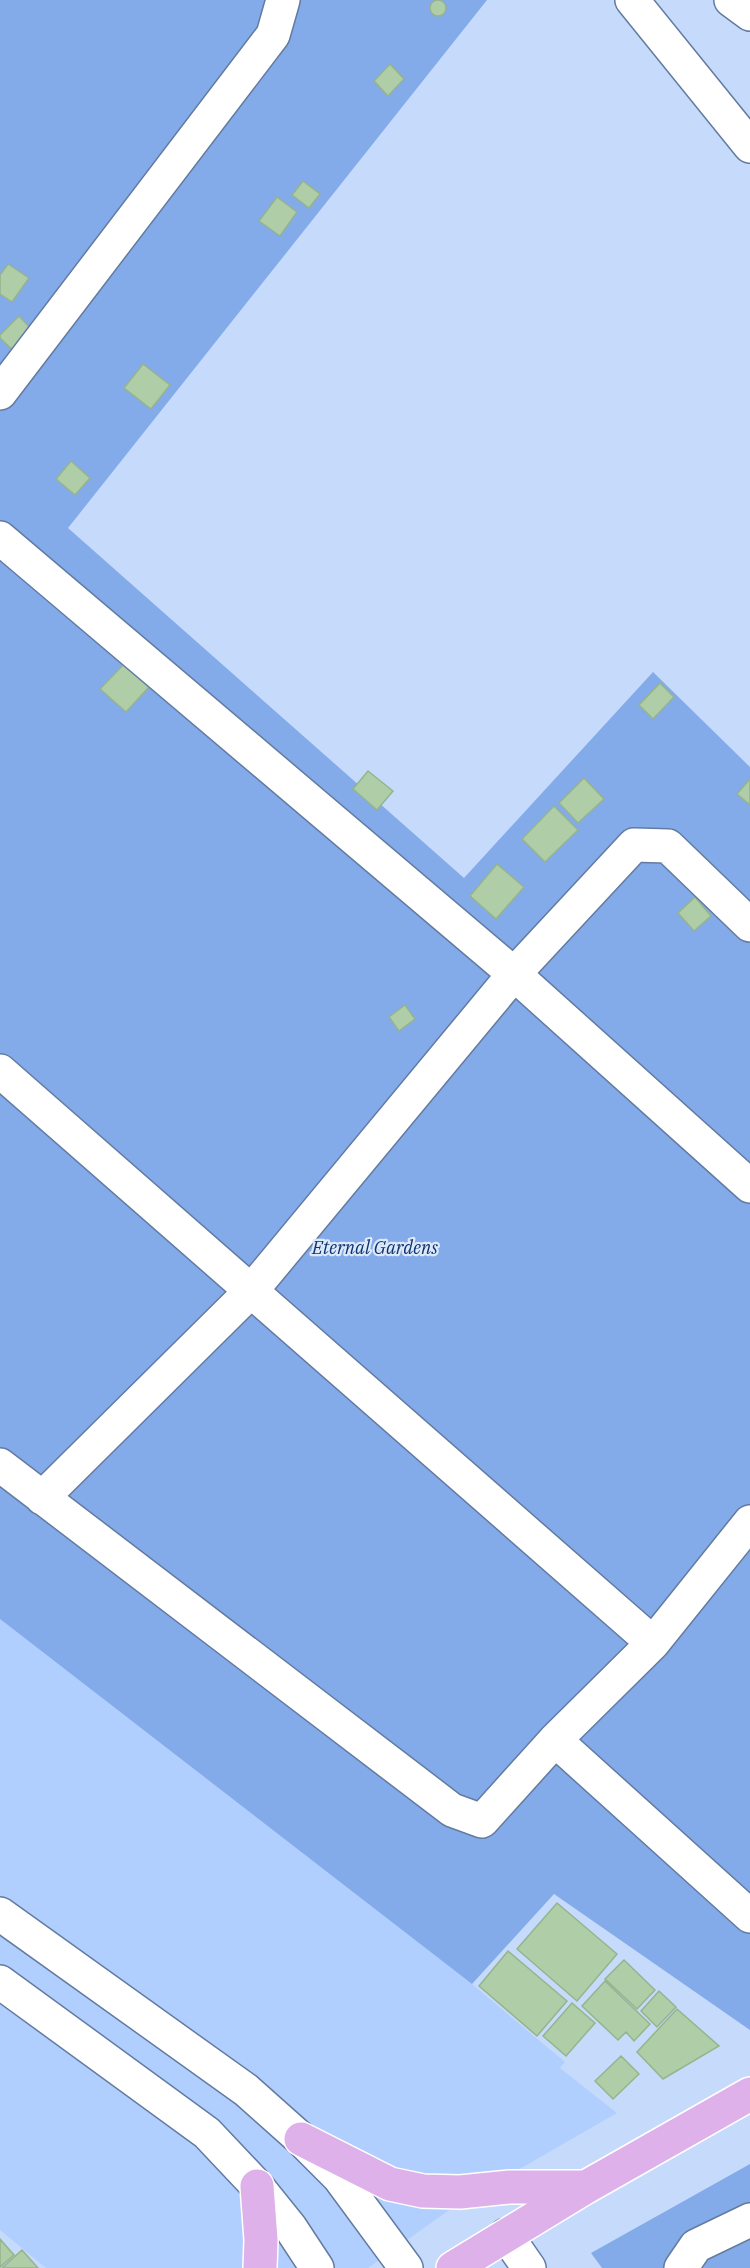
<svg xmlns="http://www.w3.org/2000/svg" width="750" height="2268" viewBox="0 0 750 2268" font-family="'IBM Plex Serif',serif">
<rect width="100%" height="100%" fill="#c6dbfc"/>
<path fill="#b1cffe" d="M0,1619L472,1984L565,2062L560,2068L617,2113L452,2208L368,2268H46L0,2230Z"/>
<path fill="#83aae9" d="M0,0H487L68,528L464,878L653,672L750,767V2030L554,1894L472,1984L0,1619Z
M750,2164V2268H602L591,2253Z"/>
<path fill="#afcea7" stroke="#95b48d" stroke-width="1.5" d="M430 8a8 8 0 1 1 16 0a8 8 0 1 1-16 0Z
M390,64L404,79L388,96L374,81Z
M303,181L320,194L309,208L292,195Z
M277,197L297,212L280,236L259,221Z
M8,264L29,278L12,302L0,294V275Z
M19,316L36,334L17,354L0,338V335Z
M143,364L170,385L151,409L124,388Z
M71,461L90,478L75,495L56,479Z
M124,664L149,687L126,712L100,689Z
M660,683L674,697L653,719L639,705Z
M368,771L393,791L377,810L353,789Z
M584,778L604,799L578,823L559,803Z
M750,779V805L737,794Z
M554,806L578,830L545,862L522,839Z
M497,864L524,887L496,919L470,896Z
M695,897L711,916L694,931L678,913Z
M405,1005L415,1019L399,1031L389,1017Z
M557,1903L617,1954L577,2001L517,1949Z
M508,1951L567,2001L537,2036L479,1986Z
M624,1960L655,1990L637,2009L605,1979Z
M605,1981L650,2024L634,2041L626,2032L618,2040L582,2006Z
M659,1991L676,2007L657,2027L641,2011Z
M572,2003L595,2023L566,2056L543,2036Z
M677,2009L719,2046L663,2079L637,2052Z
M621,2056L639,2074L613,2099L595,2081Z
M0,2239L14,2255L0,2267Z
M22,2250L38,2268H2Z"/>
<g fill="none" stroke-linecap="round" stroke-linejoin="round">
<g stroke="#637ba0" stroke-width="36">
<path id="minor" d="M632,0L750,146
M731,0L750,14
M0,393L273,35L283,0
M0,538L514,974L750,1186
M0,1071L653,1643
M0,1465L452,1810L482,1821L555,1740L653,1643L750,1522
M42,1498L252,1290L514,974L634,845L668,846L750,925
M555,1740L750,1916
M0,1914L246,2090L301,2139L339,2177L406,2268
M0,1982L207,2133L257,2186L290,2227L317,2268
M506,2235L529,2268
M681,2268L696,2246L750,2220"/>
</g>
<g stroke="#fff" stroke-width="36">
<path id="highway" d="M301,2139L390,2184L423,2191L460,2192L510,2187H584
M257,2186L261,2240L260,2268
M453,2268L586,2187L750,2094"/>
</g>
<use href="#minor" stroke="#fff" stroke-width="33"/>
<use href="#highway" stroke="#dfb1ea" stroke-width="33"/>
</g>
<g text-anchor="middle" stroke-width="4.5" stroke-linejoin="round" paint-order="stroke">
<g font-size="18" font-style="italic" fill="#0a3473" stroke="#dde8f9">
<text x="375" y="1254">Eternal Gardens</text>
</g>
</g>
</svg>
